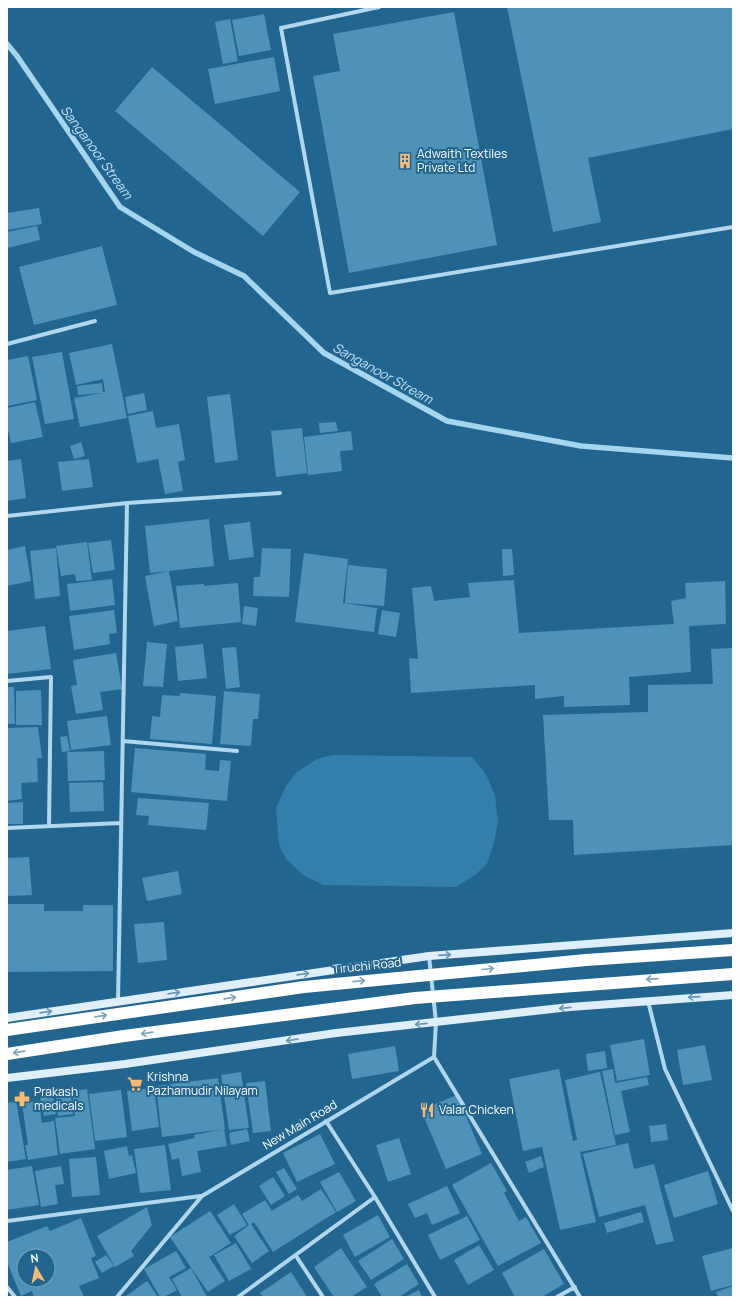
<svg xmlns="http://www.w3.org/2000/svg" width="740" height="1304" viewBox="0 0 740 1304" font-family="Manrope,sans-serif">
<rect width="100%" height="100%" fill="#226690"/>
<path fill="#3280ab" d="M334,755L472,757L486,774L495,796L498,822L494,843L487,864L475,875L456,887L323,885L303,875L286,859L279,845L276,808L286,786L297,772L317,759Z"/>
<g fill="none" stroke-linecap="round" stroke-linejoin="round">
<path stroke="#a6d5ee" stroke-width="5.5" d="M7,44L17,56L120,207L194,252L244,276L324,353L447,421L581,446L733,458"/>
</g>
<path fill="#4e92b8" fill-rule="evenodd" d="M507,7H733V129L588,158L601,222L553,232Z
M454,12L497,245L349,273L313,76L340,71L333,34Z
M264,14L271,50L239,56L232,20Z
M230,19L238,61L223,64L215,22Z
M274,57L280,91L215,104L208,69Z
M152,67L300,192L263,236L115,111Z
M39,208L42,224L7,230V213Z
M37,226L40,240L7,248V232Z
M102,246L117,305L34,325L19,267Z
M112,344L127,418L80,427L74,398L102,393L78,395L77,386L102,383L103,392H105L103,379L76,385L69,353Z
M62,352L74,419L45,424L32,357Z
M28,356L37,400L7,406V360Z
M144,393L147,410L128,414L125,397Z
M230,394L238,460L215,463L207,397Z
M35,402L43,437L11,443L7,426V408Z
M153,411L156,428L179,424L185,460L178,462L183,491L165,494L158,459L137,463L128,416Z
M336,422L338,431L320,433L319,423Z
M302,428L307,473L276,477L271,431Z
M351,431L353,450L340,451L342,471L308,475L304,437Z
M81,442L85,456L74,459L70,446Z
M21,459L26,498L7,501V461Z
M89,459L93,487L62,491L58,462Z
M209,519L214,566L150,573L145,526Z
M250,522L254,557L229,560L224,525Z
M111,540L115,570L93,573L88,543Z
M87,542L92,580L76,581L75,574L61,576L56,546Z
M25,546L31,581L7,586V550Z
M56,548L60,596L35,599L30,551Z
M262,548L291,549L289,597L253,596L254,577H260Z
M502,549H512L514,575L503,576Z
M304,553L348,559L343,603L377,608L374,632L295,622Z
M348,565L387,569L384,606L345,603Z
M169,571L178,621L154,626L145,576Z
M112,579L115,605L70,611L67,584Z
M514,580L519,633L674,624L671,601L686,598L685,583L725,581L726,624L689,626L691,672L629,677L630,705L564,707V696L535,699V685L411,693L409,658L418,659L412,588L431,586L434,601L470,597L468,583Z
M238,583L241,622L180,628L176,586L204,584V586Z
M244,606L258,608L256,626L242,624Z
M114,610L117,633L109,634L110,644L74,650L69,616Z
M382,610L400,613L396,637L378,634Z
M45,626L51,669L7,674V631Z
M147,642L167,644L163,687L143,686Z
M203,644L207,678L178,681L175,647Z
M236,647L240,687L226,689L222,648Z
M733,648V845L574,855L573,820H549L543,715L648,712V685L713,684L711,649Z
M116,653L122,689L100,692L103,710L76,714L71,686L77,685L73,660Z
M7,687H14L15,724H7Z
M41,690L42,725H16V691Z
M224,691L260,694L258,719H253L251,746L220,744Z
M180,693L216,696L212,744L150,739L152,716L160,717L162,695L180,696Z
M107,716L111,745L71,750L67,721Z
M38,727L42,758H37L38,782L21,783L22,799L7,801V728Z
M67,736L70,751L62,752L60,737Z
M135,748L206,754L205,770L219,771L220,760L231,761L227,801L131,792Z
M104,751L105,780L68,781L67,752Z
M103,782L104,811L70,812L69,783Z
M138,798L209,803L206,830L148,825L149,816L136,815Z
M23,802V824H7V803Z
M29,857L32,895L7,896V858Z
M178,871L182,894L147,901L142,878Z
M7,904H44V911H83V905H113V971L7,972Z
M164,922L167,960L138,963L134,924Z
M644,1039L650,1075L617,1081L610,1045Z
M705,1045L712,1080L683,1085L677,1050Z
M395,1046L399,1071L352,1079L348,1054Z
M605,1051L607,1068L588,1071L586,1054Z
M559,1069L573,1141L577,1140L565,1080L600,1072L616,1145L580,1152L596,1222L560,1230L542,1147L550,1145L523,1151L509,1079Z
M613,1069L615,1083L647,1077L649,1085L621,1091L630,1132L615,1135L602,1071Z
M241,1072L249,1128L229,1130L221,1075Z
M218,1078L225,1129L162,1137L156,1086Z
M265,1081L271,1131L253,1133L246,1083Z
M154,1088L159,1127L132,1131L127,1091Z
M87,1089L95,1149L60,1154L55,1118L75,1116L72,1091Z
M121,1090L127,1137L95,1141L89,1094Z
M71,1095L73,1114L58,1116L56,1097Z
M457,1095L482,1154L446,1169L421,1110Z
M53,1096L56,1114L44,1116L40,1098Z
M16,1101L26,1159L7,1162V1103Z
M39,1101L42,1123L54,1121L58,1155L28,1160L25,1145H28L22,1103Z
M666,1124L668,1140L651,1142L649,1126Z
M224,1129L227,1146L197,1151L201,1172L182,1176L179,1158L172,1160L168,1144L195,1138L194,1135Z
M247,1129L250,1141L231,1145L229,1133Z
M320,1134L335,1164L297,1182L283,1153Z
M399,1138L411,1174L388,1182L376,1145Z
M628,1143L634,1169L654,1164L674,1241L656,1245L645,1205L599,1217L583,1154Z
M165,1145L171,1190L140,1193L134,1149Z
M127,1146L129,1156L132,1155L136,1173L109,1179L104,1151Z
M541,1156L544,1167L529,1173L525,1162Z
M96,1157L100,1195L72,1197L69,1159Z
M491,1163L507,1191L504,1193L519,1221L526,1217L541,1243L498,1266L452,1185Z
M32,1166L39,1205L7,1210V1170Z
M61,1166L64,1184L55,1185L58,1204L41,1207L35,1171Z
M284,1168L297,1189L289,1194L276,1172Z
M708,1171L718,1204L674,1218L664,1185Z
M339,1172L356,1201L337,1212L320,1182Z
M273,1177L285,1196L271,1205L259,1186Z
M447,1186L460,1213L432,1225L427,1213L415,1218L408,1204Z
M321,1189L336,1212L273,1252L254,1222L251,1224L269,1251L252,1263L234,1236L249,1225L242,1214L265,1200L272,1211L298,1195L302,1201Z
M234,1204L247,1225L230,1235L217,1215Z
M147,1207L152,1225L131,1251L134,1256L115,1267L97,1236Z
M210,1211L231,1243L209,1257L225,1281L208,1292L170,1237Z
M641,1212L644,1222L607,1233L604,1223Z
M378,1215L390,1237L355,1257L343,1235Z
M467,1216L480,1240L440,1260L428,1235Z
M81,1218L96,1256L91,1258L99,1278L79,1286L84,1297H34L32,1291L21,1296L7,1262V1242L47,1226L50,1231ZM24,1256H48V1280H24Z
M392,1239L404,1259L371,1280L358,1261Z
M236,1243L251,1269L229,1281L214,1255Z
M479,1245L494,1270L468,1285L454,1260Z
M341,1248L367,1287L351,1297H334L314,1267Z
M733,1248V1285L711,1291L702,1256Z
M544,1249L564,1284L542,1297H515L502,1273Z
M176,1251L186,1268L169,1277L177,1290L164,1297H160L144,1269Z
M106,1255L114,1266L102,1273L95,1262Z
M407,1264L419,1284L399,1297H382L374,1284Z
M191,1268L207,1297H182L172,1279Z
M291,1272L307,1297H263L260,1293Z
M147,1281L158,1297H127L126,1296Z
M733,1286V1297H718L716,1292Z
M419,1290L422,1297H405Z"/>
<g fill="none" stroke-linecap="round" stroke-linejoin="round">
<path stroke="#b2d7ec" stroke-width="4" d="M379,7L281,28L330,293L733,227
M7,344L95,321
M7,516L127,503L280,493
M7,681L51,677L49,826
M123,741L237,751
M7,828L121,823
M648,1001L665,1069L733,1211
M118,1002L127,503
M434,1057L580,1297
M326,1121L375,1197L435,1297
M7,1221L201,1196
M296,1256L323,1297
M7,1287L15,1297
M117,1297L202,1196L434,1057L436,1022L429,956
M238,1297L375,1197
M557,1297L575,1287"/>
<path stroke="#deeffa" stroke-width="8" d="M7,1018L429,956L733,933
M7,1078L125,1064L336,1033L570,1007L733,995"/>
<path stroke="#fff" stroke-width="12" d="M7,1030L304,987L586,960L733,950
M7,1054L124,1036L415,998L733,974"/>
</g>
<defs><path id="oneway-shaft" d="M-6 0H5M1.5-3L5.5 0L1.5 3" fill="none" stroke-width="1.6" stroke-linecap="round" stroke-linejoin="round"/></defs>
<g stroke="#6496b5">
<use href="#oneway-shaft" transform="translate(445 955) rotate(-4)"/>
<use href="#oneway-shaft" transform="translate(303 974) rotate(-8)"/>
<use href="#oneway-shaft" transform="translate(174 993) rotate(-8)"/>
<use href="#oneway-shaft" transform="translate(694 997) rotate(176)"/>
<use href="#oneway-shaft" transform="translate(565 1008) rotate(174)"/>
<use href="#oneway-shaft" transform="translate(46 1012) rotate(-8)"/>
<use href="#oneway-shaft" transform="translate(421 1024) rotate(174)"/>
<use href="#oneway-shaft" transform="translate(292 1040) rotate(172)"/>
</g>
<g stroke="#7aa3bc">
<use href="#oneway-shaft" transform="translate(488 969) rotate(-5)"/>
<use href="#oneway-shaft" transform="translate(652 979) rotate(176)"/>
<use href="#oneway-shaft" transform="translate(359 981) rotate(-6)"/>
<use href="#oneway-shaft" transform="translate(230 998) rotate(-8)"/>
<use href="#oneway-shaft" transform="translate(101 1016) rotate(-8)"/>
<use href="#oneway-shaft" transform="translate(147 1033) rotate(172)"/>
<use href="#oneway-shaft" transform="translate(19 1052) rotate(172)"/>
</g>
<defs>
<g id="building-bare" transform="scale(1.2)"><path d="M-4-6H4V6H1V3H-1V6H-4ZM-2.5-4.3h1.7v1.8h-1.7ZM.8-4.3h1.7v1.8H.8ZM-2.5-1h1.7V.8h-1.7ZM.8-1h1.7V.8H.8Z" fill="#f9ba74" stroke="#226690" stroke-width="2.5" paint-order="stroke"/></g>
<g id="supermarket-bare" transform="scale(1.2)"><path d="M-6-5.5h2.5l.6 2H6L4.5 2H-2.5L-4.4-4H-6ZM-1.5 3.2a1.3 1.3 0 1 0 .1 0ZM3 3.2a1.3 1.3 0 1 0 .1 0Z" fill="#f9ba74" stroke="#226690" stroke-width="2.5" paint-order="stroke"/></g>
<g id="pharmacy-bare" transform="scale(1.2)"><path d="M-2-6h4v4h4v4h-4v4h-4v-4h-4v-4h4Z" fill="#f9ba74" stroke="#226690" stroke-width="2.5" paint-order="stroke"/></g>
<g id="restaurant-bare" transform="scale(1.2)"><path d="M-5-6h1v4h1v-4h1v4h1v-4h1v5L-1.5 .5V6h-2V.5L-5-1ZM5-6V6H3V1.5H1.5Q1.5-4 5-6Z" fill="#f9ba74" stroke="#226690" stroke-width="2.5" paint-order="stroke"/></g>
</defs>
<g fill-rule="evenodd">
<use href="#building-bare" x="405" y="161"/>
<use href="#supermarket-bare" x="135" y="1084"/>
<use href="#pharmacy-bare" x="22" y="1099"/>
<use href="#restaurant-bare" x="427" y="1110"/>
</g>
<g text-anchor="middle" stroke-width="4" stroke-linejoin="round" paint-order="stroke">
<g font-size="12" fill="#fff" stroke="#226690" text-anchor="start">
<text x="417" y="158">Adwaith Textiles<tspan x="417" dy="14">Private Ltd</tspan></text>
<text x="147" y="1081">Krishna<tspan x="147" dy="14">Pazhamudir Nilayam</tspan></text>
<text x="34" y="1096">Prakash<tspan x="34" dy="14">medicals</tspan></text>
<text x="439" y="1114">Valar Chicken</text>
</g>
<g font-size="12" fill="#fff" stroke="#226690">
<text transform="translate(367 966) rotate(-6)" y="4">Tiruchi Road</text>
<text transform="translate(300 1125) rotate(-31)" y="4">New Main Road</text>
</g>
<g font-size="13" font-style="italic" fill="#c1e2f4" stroke="#226690">
<text transform="translate(97 152) rotate(54)" y="5">Sanganoor Stream</text>
<text transform="translate(383 373) rotate(29)" y="5">Sanganoor Stream</text>
</g>
</g>
<rect width="740" height="1304" fill="none" stroke="#ffffff" stroke-width="16"/>
<g transform="translate(36 1268) rotate(351)"><circle r="19" fill="#226690" stroke="#7aa3bc"/>
<path d="M0-3L7 15L0 10L-7 15Z" fill="#f9ba74"/>
<text y="-6" font-size="11" font-weight="bold" text-anchor="middle" fill="#ffffff">N</text>
</g>
</svg>
